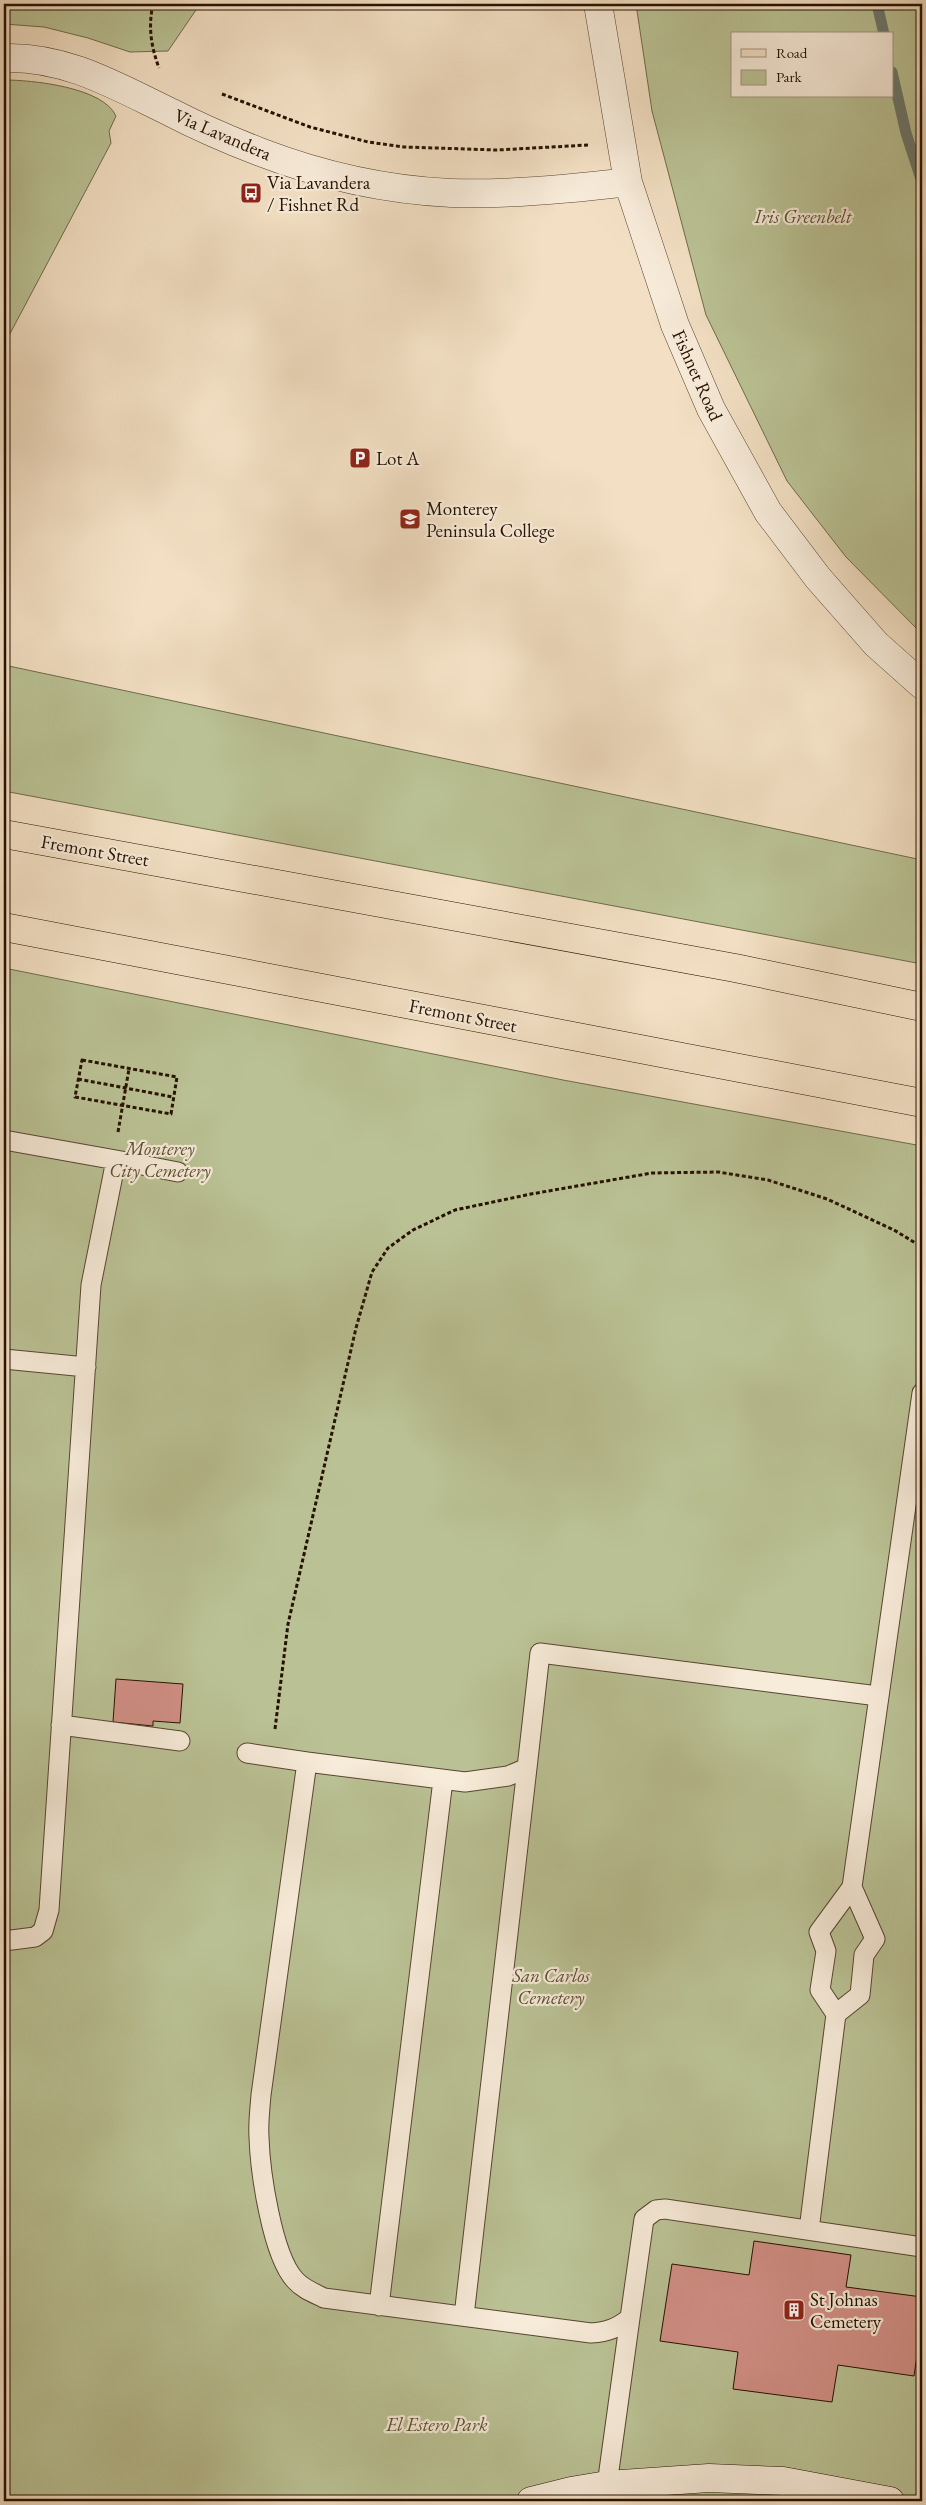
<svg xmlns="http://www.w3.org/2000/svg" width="926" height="2505" viewBox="0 0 926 2505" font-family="'EB Garamond',serif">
<rect width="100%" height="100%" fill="#f3e0c4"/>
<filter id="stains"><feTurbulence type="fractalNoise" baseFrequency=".004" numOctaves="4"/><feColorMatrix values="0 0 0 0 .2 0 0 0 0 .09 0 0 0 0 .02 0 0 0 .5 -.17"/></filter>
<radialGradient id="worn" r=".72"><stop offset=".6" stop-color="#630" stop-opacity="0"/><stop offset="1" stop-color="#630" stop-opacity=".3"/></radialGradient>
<path fill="#bac295" stroke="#706a4a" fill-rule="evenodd" d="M4,4H200L168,51L130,52L88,38L44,27L4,24Z
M636,4H922V634L846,557L787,481L706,315L652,111ZM732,34H892V96H732Z
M4,80C32,80 103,87 116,116L109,131L111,143L4,345Z
M4,665L922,860V964L4,791Z
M4,968L563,1080L922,1146V2501H4Z"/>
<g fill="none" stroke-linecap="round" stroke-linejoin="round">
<path stroke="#6c786e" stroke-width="11" d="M877,4L884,34
M892,72L906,133L922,182"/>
</g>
<path fill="#d29087" stroke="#261100" d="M116,1679L183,1684L180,1723L153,1721V1726L113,1722Z
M754,2241L851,2255L846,2287L922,2297V2322L914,2376L838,2365L832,2402L733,2389L738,2352L660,2341L672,2264L749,2275Z"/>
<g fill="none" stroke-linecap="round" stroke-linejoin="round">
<g stroke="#594531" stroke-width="21">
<path id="lane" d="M4,1140L116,1160L91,1285L49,1910L43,1931L35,1937L4,1941
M116,1160L178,1172
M4,1359L86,1367
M878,1696L540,1653L527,1768L508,1776L465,1782L307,1762L261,2095C260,2109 258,2123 259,2137C260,2171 272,2255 295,2280C303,2289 314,2293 324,2298L591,2333C608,2332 617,2328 630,2318L644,2219L656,2210L665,2209L922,2247
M61,1725L180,1741
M247,1753L307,1762
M836,2014L860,1995L864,1955L875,1939L852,1887
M809,2230L836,2014L820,1990L826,1951L819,1932L852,1887L922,1393
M379,2306L443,1780
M464,2316L527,1768
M607,2485L630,2318"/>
</g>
<g stroke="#594531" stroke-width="29">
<path id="street" d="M598,4L628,182L675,325L711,409L768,512L818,578L876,644L922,685
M4,58C66,56 116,86 170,112C199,127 229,140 260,152C320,175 387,190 451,193C509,195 570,189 628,182"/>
</g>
<g stroke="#261100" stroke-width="29">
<path id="secondary" d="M531,2501L571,2491L607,2485L709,2478L783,2481L890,2501"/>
</g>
<g stroke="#261100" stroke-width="29">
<path id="primary" d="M4,834L735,968L922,1007
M4,927L922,1103"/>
</g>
<path stroke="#261100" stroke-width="3" stroke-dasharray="4 2.5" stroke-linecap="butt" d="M153,4C148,27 151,46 159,68
M222,94L310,127L368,142L404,147L497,150L588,145
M82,1060L177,1077L171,1114L75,1097Z
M78,1079L173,1097
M118,1132L129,1069
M275,1729L288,1624L356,1328L372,1272L388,1248L413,1230L455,1210L531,1194L652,1173L718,1172L768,1180L827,1199L894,1230L922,1247"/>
<use href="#lane" stroke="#f7ebd9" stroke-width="19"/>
<use href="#street" stroke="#f7ebd9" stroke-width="28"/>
<use href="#secondary" stroke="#f7ebd9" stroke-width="28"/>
<use href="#primary" stroke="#f3e0c4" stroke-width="28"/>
</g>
<defs>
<g id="bus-square" transform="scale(1.125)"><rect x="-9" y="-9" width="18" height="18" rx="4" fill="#8f2418" stroke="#f7ebd9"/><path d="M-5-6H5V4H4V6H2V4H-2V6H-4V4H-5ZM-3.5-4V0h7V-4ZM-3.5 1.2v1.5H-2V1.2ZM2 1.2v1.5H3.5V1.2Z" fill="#fff"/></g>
<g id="parking-square" transform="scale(1.125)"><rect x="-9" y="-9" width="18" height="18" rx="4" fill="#8f2418" stroke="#f7ebd9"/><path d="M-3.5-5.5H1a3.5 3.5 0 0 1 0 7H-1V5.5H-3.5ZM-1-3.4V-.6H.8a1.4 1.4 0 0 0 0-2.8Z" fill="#fff"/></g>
<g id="university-square" transform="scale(1.125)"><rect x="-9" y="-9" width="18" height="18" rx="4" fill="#8f2418" stroke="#f7ebd9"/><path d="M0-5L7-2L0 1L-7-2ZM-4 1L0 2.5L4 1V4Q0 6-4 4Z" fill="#fff"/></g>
<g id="building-square" transform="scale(1.125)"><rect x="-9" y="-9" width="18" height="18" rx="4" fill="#8f2418" stroke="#f7ebd9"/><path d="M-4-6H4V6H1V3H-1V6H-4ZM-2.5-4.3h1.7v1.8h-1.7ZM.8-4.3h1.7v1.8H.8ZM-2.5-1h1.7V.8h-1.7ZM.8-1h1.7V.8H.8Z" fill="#fff"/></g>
</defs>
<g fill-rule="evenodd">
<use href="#bus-square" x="251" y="193"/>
<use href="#parking-square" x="360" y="458"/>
<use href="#university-square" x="410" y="519"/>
<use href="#building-square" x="794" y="2310"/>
</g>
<g text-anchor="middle" stroke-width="4.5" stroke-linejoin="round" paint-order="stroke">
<g font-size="19" fill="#261100" stroke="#f7ebd9">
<text transform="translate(223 134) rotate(23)" y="7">Via Lavandera</text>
<text transform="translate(698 375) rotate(66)" y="7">Fishnet Road</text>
<text transform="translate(95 850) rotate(10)" y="7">Fremont Street</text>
<text transform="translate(463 1015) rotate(11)" y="7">Fremont Street</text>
</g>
<g font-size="19" fill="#261100" stroke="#f7ebd9" text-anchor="start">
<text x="267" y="189">Via Lavandera<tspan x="267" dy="22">/ Fishnet Rd</tspan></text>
<text x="376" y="465">Lot A</text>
<text x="426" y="515">Monterey<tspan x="426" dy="22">Peninsula College</tspan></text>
<text x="810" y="2306">St Johnas<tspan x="810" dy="22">Cemetery</tspan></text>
</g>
<g font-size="19" font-style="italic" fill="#5a4f34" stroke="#f7ebd9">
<text x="803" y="223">Iris Greenbelt</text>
<text x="160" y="1155">Monterey<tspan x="160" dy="22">City Cemetery</tspan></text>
<text x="551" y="1982">San Carlos<tspan x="551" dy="22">Cemetery</tspan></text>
<text x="437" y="2431">El Estero Park</text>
</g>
</g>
<rect width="926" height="2505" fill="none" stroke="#f3e0c4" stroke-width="20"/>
<rect x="5" y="5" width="916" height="2495" fill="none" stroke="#261100" stroke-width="2.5"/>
<rect x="10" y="10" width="906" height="2485" fill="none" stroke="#261100"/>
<rect x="731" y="32" width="162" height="65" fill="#f7ebd9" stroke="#a39482"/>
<rect x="741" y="49" width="25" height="8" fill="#f3e0c4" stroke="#a39482"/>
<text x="776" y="58" font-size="15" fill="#261100">Road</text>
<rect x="741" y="70" width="25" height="15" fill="#bac295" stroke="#a39482"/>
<text x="776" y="82" font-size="15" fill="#261100">Park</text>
<rect width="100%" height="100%" filter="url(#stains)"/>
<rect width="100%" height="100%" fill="url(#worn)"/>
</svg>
